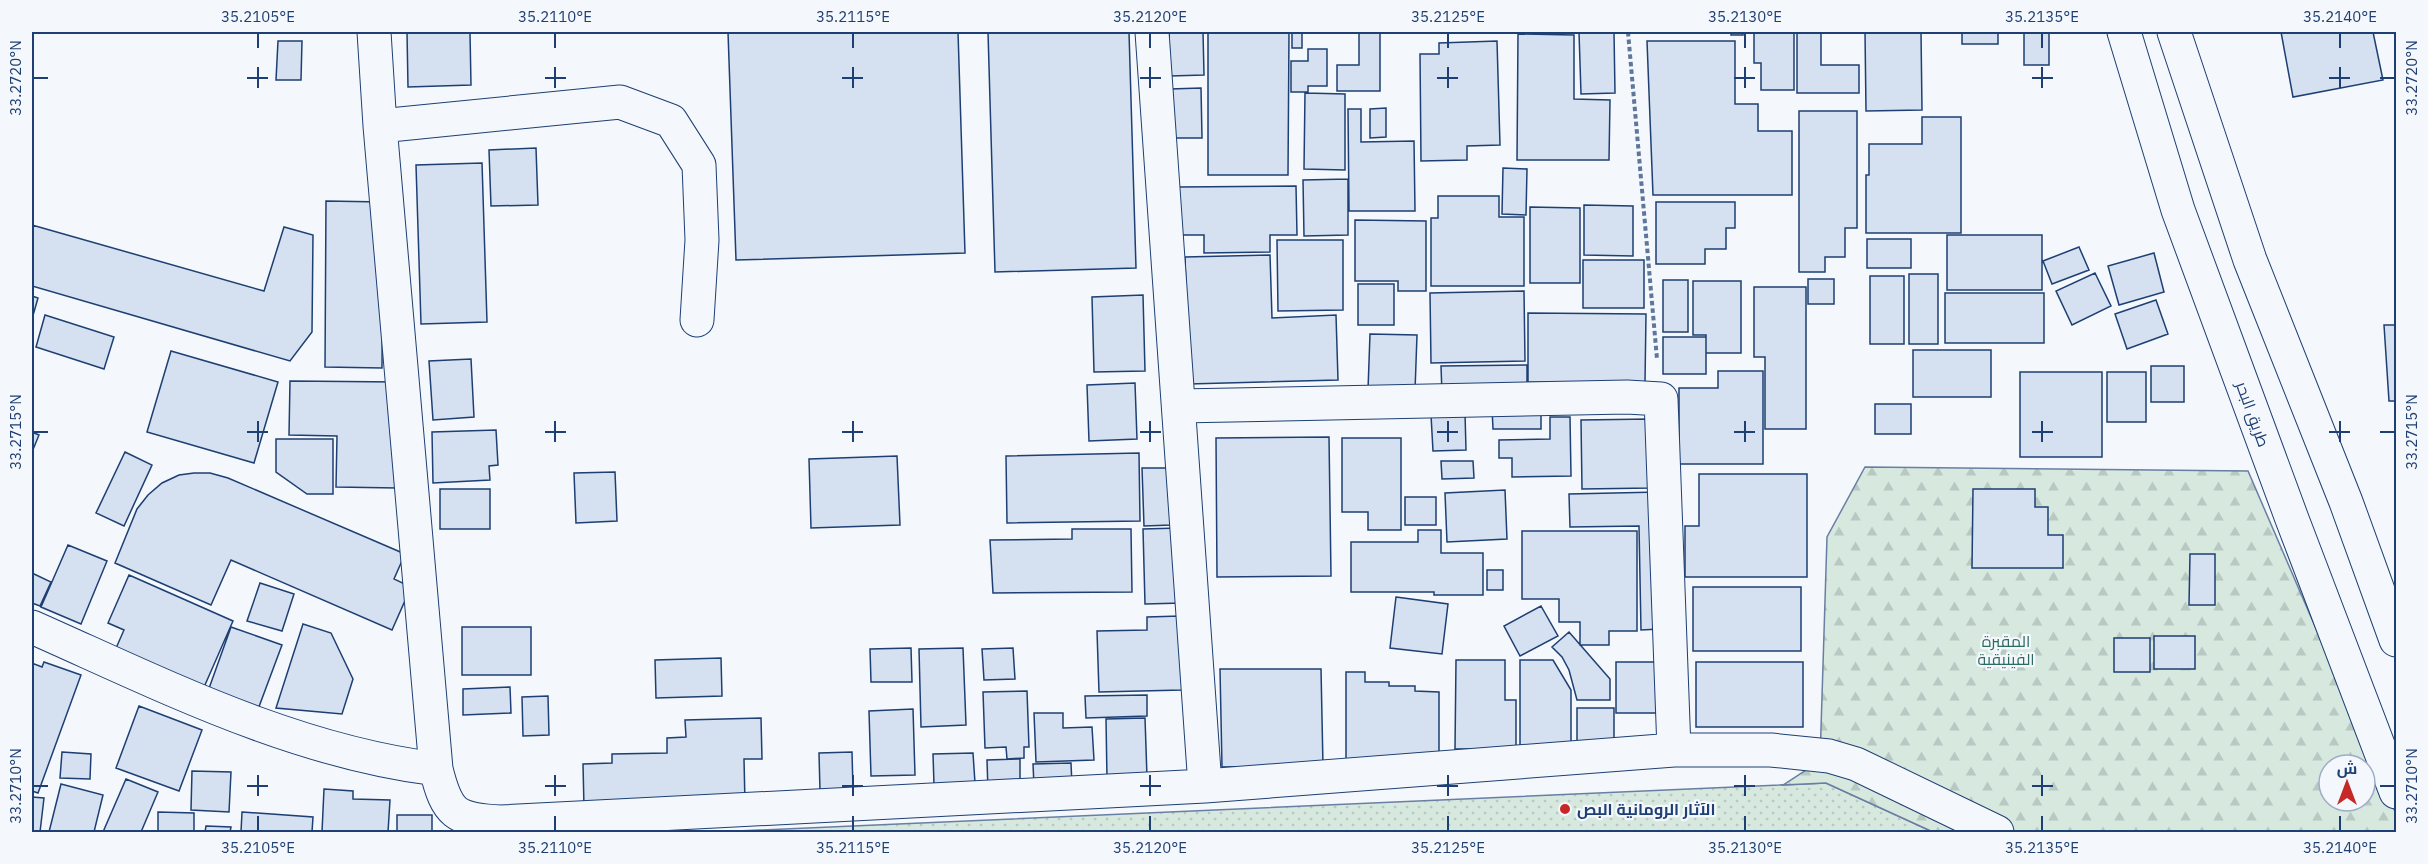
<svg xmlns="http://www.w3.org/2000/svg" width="2428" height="864" viewBox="0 0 2428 864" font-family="'IBM Plex Sans',Cairo,sans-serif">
<defs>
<pattern id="grass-dots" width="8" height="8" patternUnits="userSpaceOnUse" patternTransform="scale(1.5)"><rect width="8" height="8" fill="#d7e8df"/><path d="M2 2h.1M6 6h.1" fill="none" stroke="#b8c8c3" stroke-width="1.8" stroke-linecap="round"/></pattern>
<pattern id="forest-firs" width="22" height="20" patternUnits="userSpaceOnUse" patternTransform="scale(1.5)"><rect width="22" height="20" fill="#d7e8df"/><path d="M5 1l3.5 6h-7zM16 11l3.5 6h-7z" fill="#b8c8c3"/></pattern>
</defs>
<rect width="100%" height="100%" fill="#f4f7fb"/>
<path fill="url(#grass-dots)" stroke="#687fa3" stroke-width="1.5" d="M1826,783L1933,832H715Z"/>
<path fill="url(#forest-firs)" stroke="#687fa3" stroke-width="1.5" fill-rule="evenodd" d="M1865,467L2248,471L2396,814V832H1933L1826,783L1783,785L1820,761L1827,537ZM2329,765H2365V801H2329Z"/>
<path fill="#d5e0f0" stroke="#1d3f73" stroke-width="1.5" d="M407,32L470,33L471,85L408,87Z
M728,32H958L965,253L736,260Z
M988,32H1129L1136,268L995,272Z
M1169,32H1203L1204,75L1170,76Z
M1208,32H1289L1288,175H1208Z
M1292,32H1302V48H1292Z
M1359,32H1380V91H1337V65H1359Z
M1579,32H1614L1615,93L1581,94Z
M1639,32H1714V33H1639Z
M1731,32H1743V35H1731Z
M1754,32H1794V90H1761V63H1754Z
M1797,32H1821V65H1859V93H1797Z
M1865,32H1921L1922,110L1866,111Z
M1962,32H1998V44H1962Z
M2024,32H2049V65H2024Z
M2281,32H2373L2383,80L2293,97Z
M1518,34L1574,35V99L1610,100L1609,160H1517Z
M278,41H302L301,80H276Z
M1497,41L1500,145L1467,146V160L1421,161L1420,54H1439V43Z
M1647,41H1735V104H1758V131H1792V195H1653Z
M1308,49H1327V86H1308V92H1291V61H1308Z
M1201,88L1202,138H1172L1170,89Z
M1305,93L1345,94V170L1304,169Z
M1386,108V137L1370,138V109Z
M1348,109H1361V142L1414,141L1415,211H1349Z
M1799,111H1857V228H1845V257H1825V272H1799Z
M1922,117H1961V233H1866V175H1869V144H1922Z
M536,148L538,205L491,206L489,150Z
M482,163L487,322L421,324L416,165Z
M1503,168L1527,169L1526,215L1502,214Z
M1348,179V235L1304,236L1303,180Z
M1296,186L1297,235H1270V252L1204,253V235H1179V187Z
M1438,196H1499V217H1524V286H1431V218H1438Z
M326,201L383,202L382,368L325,367Z
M1656,202H1735V228H1726V249H1705V264H1656Z
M1584,205L1633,206V256L1584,255Z
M1530,207L1580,208V283H1530Z
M1355,220L1426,221V291H1398V281H1355Z
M32,225L264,291L284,227L313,235L312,332L290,361L32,286Z
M1947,235H2042V290H1947Z
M1867,239H1911V268H1867Z
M1277,240H1343V310L1278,311Z
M2079,247L2089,270L2052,284L2043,261Z
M2154,253L2164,292L2119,305L2108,266Z
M1270,255L1272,318L1336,315L1338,380L1189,384L1185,257Z
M1583,260H1644V308H1583Z
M2095,273L2111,306L2072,325L2056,291Z
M1909,274H1938V344H1909Z
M1870,276H1904V344H1870Z
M1808,279H1834V304H1808Z
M1663,280H1688V332H1663Z
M1693,281H1741V353H1706V335H1693Z
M1358,284H1394V325H1358Z
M1754,287H1806V429H1765V357H1754Z
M1524,291L1525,361L1431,363L1430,293Z
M1945,293H2044V343H1945Z
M1143,295L1145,371L1094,372L1092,297Z
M32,296L38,298L32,319Z
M2156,300L2168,334L2127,349L2115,314Z
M1528,313L1646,314L1645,383L1528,382Z
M45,315L114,337L104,369L36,347Z
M2384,325H2396V401H2389Z
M1370,334L1417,335L1415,391L1368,390Z
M1663,337H1706V374H1663Z
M1913,350H1991V397H1913Z
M171,351L278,382L254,463L147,432Z
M471,359L474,417L433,420L429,361Z
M1527,365V393L1442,394L1441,366Z
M2151,366H2184V402H2151Z
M1718,371H1763V464H1679V388H1718Z
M2020,372H2102V457H2020Z
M2107,372H2146V422H2107Z
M290,381L398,382L397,488L336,487L337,436L289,435Z
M1135,383L1137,439L1089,441L1087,385Z
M1875,404H1911V434H1875Z
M1541,407V429H1493L1492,408Z
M1465,413L1466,450L1433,451L1431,415Z
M1550,417H1570L1571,476L1512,477V458H1499V440L1550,439Z
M1650,419L1651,488L1582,489L1581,420Z
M496,430L498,465L489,466L490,480L433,483L432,432Z
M32,432L39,435L32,452Z
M1329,437L1331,576L1217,577L1216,438Z
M1342,438H1401V530H1368V512H1342Z
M276,439H333V494H307L276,472Z
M125,452L152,465L124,526L96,513Z
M1139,453L1140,521L1007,523L1006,456Z
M897,456L900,525L811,528L809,459Z
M1441,461H1473L1474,478L1442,479Z
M1142,468H1169L1171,525L1144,526Z
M615,472L617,521L576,523L574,473Z
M194,473H210L228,478L405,554L394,579L411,587L392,630L231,560L211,605L115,563L137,509L148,495L162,483L179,475Z
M1699,474H1807V577H1685V526H1699Z
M440,489H490V529H440Z
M1973,489H2035V507H2048V535H2063V568H1972Z
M1505,490L1507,539L1447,542L1445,493Z
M1659,492L1660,629L1641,630L1639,526L1570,527L1569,494Z
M1405,497H1436V525H1405Z
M1179,528L1182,603L1145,604L1143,529Z
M1072,529H1131L1132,592L993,593L990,540L1072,539Z
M1418,530H1441V553H1483V595H1434V592H1351V542H1418Z
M1522,531H1637V631H1609V645H1580V622H1559V599H1522Z
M68,545L107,561L81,624L41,607Z
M2190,554H2215V605H2189Z
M1487,570H1503V590H1487Z
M32,573L51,582L40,606L32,603Z
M129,575L233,621L201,694L113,655L124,630L108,623Z
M260,583L294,594L282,631L247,621Z
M1693,587H1801V651H1693Z
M1396,597L1448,604L1442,654L1390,648Z
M1541,606L1558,636L1520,656L1504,626Z
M1180,616L1182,690L1099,692L1097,631L1147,630V617Z
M303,624L331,633L353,679L342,714L276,708Z
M231,627L282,645L257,712L207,694Z
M462,627H531V675H462Z
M1569,632L1610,679V700H1577L1569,670L1562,657L1552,647Z
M2154,636H2195V669H2154Z
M2114,638H2150V672H2114Z
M911,648L912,682H871L870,649Z
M963,648L966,725L921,727L919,649Z
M1013,648L1015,679L984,680L982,649Z
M721,658L722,696L656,698L655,660Z
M1456,660H1505V700H1516V749H1455Z
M1520,660H1553L1571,690V749H1520Z
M44,662L81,675L38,793L32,791V663L42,667Z
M1616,662H1667V713H1616Z
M1696,662H1803V727H1696Z
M1220,669H1321L1323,766L1222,767Z
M1346,672H1365V682H1389V686H1415V691L1439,692V759H1346Z
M510,687L511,713L463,715V689Z
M1027,691L1029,747H1024V758L1007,759L1006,747L985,748L983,692Z
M1147,695V716L1086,718L1085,696Z
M548,696L549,735L523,736L522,697Z
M139,706L202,730L179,791L116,768Z
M1577,708H1614V754H1577Z
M913,709L915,775L871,776L869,711Z
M1034,713H1063V728L1092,727L1094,760L1036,762Z
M761,718L762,759H744L745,803L584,808L583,764L612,763V754L667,753V738L686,737L685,720Z
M1145,718L1147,777L1107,779L1106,719Z
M62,752L91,754L90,779L60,778Z
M852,752L853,790L820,791L819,753Z
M973,753L975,783L934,785L933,754Z
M1020,759V791H988L987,760Z
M1071,763L1072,786H1034L1033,764Z
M192,771L231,772L229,812L191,810Z
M126,779L158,792L141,832H103Z
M61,784L103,795L94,832H49Z
M324,789L353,791V799L390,800L388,832H322Z
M32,797L44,798L40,832H32Z
M158,812L194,813V832H158Z
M242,812L313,817L312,832H241Z
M397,815H432V832H397Z
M206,826L231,827L230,832H205Z"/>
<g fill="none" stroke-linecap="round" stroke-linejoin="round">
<g stroke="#1d3f73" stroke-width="35">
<path id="minor" d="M374,32L380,126L436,769C447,814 455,820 501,822L1205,786L1674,750H1771L1829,756L1856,764L1997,832
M1152,32L1205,786
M380,126L620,102L671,121L699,165L702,240L697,320
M1179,406L1627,397L1661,399L1674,750
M32,627C163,685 292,751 436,769"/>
</g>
<g stroke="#1d3f73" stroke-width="35">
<path id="highway" d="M2124,32L2178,210L2292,519L2396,792
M2174,32L2250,260L2346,502L2396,640"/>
</g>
<path stroke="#5e769c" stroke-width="4" stroke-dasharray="4.5 3" stroke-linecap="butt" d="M1628,32L1657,359"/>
<use href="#minor" stroke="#f4f7fb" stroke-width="33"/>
<use href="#highway" stroke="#f4f7fb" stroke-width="33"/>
</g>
<path fill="none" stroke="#1d3f73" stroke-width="2" d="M258,33V48M555,33V48M853,33V48M1150,33V48M1448,33V48M1745,33V48M2042,33V48M2340,33V48M258,67V88M555,67V88M853,67V88M1150,67V88M1448,67V88M1745,67V88M2042,67V88M2340,67V88M33,78H48M247,78H268M545,78H566M842,78H863M1140,78H1161M1437,78H1458M1734,78H1755M2032,78H2053M2329,78H2350M2380,78H2395M258,421V442M555,421V442M853,421V442M1150,421V442M1448,421V442M1745,421V442M2042,421V442M2340,421V442M33,432H48M247,432H268M545,432H566M842,432H863M1140,432H1161M1437,432H1458M1734,432H1755M2032,432H2053M2329,432H2350M2380,432H2395M258,775V796M555,775V796M853,775V796M1150,775V796M1448,775V796M1745,775V796M2042,775V796M33,786H48M247,786H268M545,786H566M842,786H863M1140,786H1161M1437,786H1458M1734,786H1755M2032,786H2053M2380,786H2395M258,816V831M555,816V831M853,816V831M1150,816V831M1448,816V831M1745,816V831M2042,816V831M2340,816V831"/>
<circle fill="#c62828" stroke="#f4f7fb" stroke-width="2" cx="1565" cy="809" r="6"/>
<g text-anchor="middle" stroke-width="4.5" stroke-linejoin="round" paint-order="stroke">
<g font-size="16" fill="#1d3f73" stroke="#f4f7fb">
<text transform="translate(2253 414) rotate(70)" y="6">طريق البحر</text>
</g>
<g font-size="16" fill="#2c6c60" stroke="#f4f7fb">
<text x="2006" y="647">المقبرة<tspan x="2006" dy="18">الفينيقية</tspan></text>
</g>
<g font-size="16" font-weight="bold" fill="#1d3f73" stroke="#f4f7fb" text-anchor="start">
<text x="1577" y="815">الآثار الرومانية البص</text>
</g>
</g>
<rect width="2428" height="864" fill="none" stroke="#f4f7fb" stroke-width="66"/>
<g transform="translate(2347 783)"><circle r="28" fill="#f4f7fb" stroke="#9eadc5" stroke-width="1.5"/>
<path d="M0-4.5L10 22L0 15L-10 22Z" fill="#c62828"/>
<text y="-9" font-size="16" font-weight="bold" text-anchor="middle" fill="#1d3f73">ش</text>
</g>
<rect x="33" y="33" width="2362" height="798" fill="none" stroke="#1d3f73" stroke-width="2"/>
<g font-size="15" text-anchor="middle" fill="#1d3f73">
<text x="258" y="22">35.2105°E</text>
<text x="555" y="22">35.2110°E</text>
<text x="853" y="22">35.2115°E</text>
<text x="1150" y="22">35.2120°E</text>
<text x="1448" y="22">35.2125°E</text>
<text x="1745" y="22">35.2130°E</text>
<text x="2042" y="22">35.2135°E</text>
<text x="2340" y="22">35.2140°E</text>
<text transform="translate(16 78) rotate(-90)" y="5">33.2720°N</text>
<text transform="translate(2412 78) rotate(-90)" y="5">33.2720°N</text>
<text transform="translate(16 432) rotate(-90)" y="5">33.2715°N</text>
<text transform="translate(2412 432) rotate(-90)" y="5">33.2715°N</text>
<text transform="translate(16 786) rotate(-90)" y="5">33.2710°N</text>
<text transform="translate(2412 786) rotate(-90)" y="5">33.2710°N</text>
<text x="258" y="853">35.2105°E</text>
<text x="555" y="853">35.2110°E</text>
<text x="853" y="853">35.2115°E</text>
<text x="1150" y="853">35.2120°E</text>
<text x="1448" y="853">35.2125°E</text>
<text x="1745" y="853">35.2130°E</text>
<text x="2042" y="853">35.2135°E</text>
<text x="2340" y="853">35.2140°E</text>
</g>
</svg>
